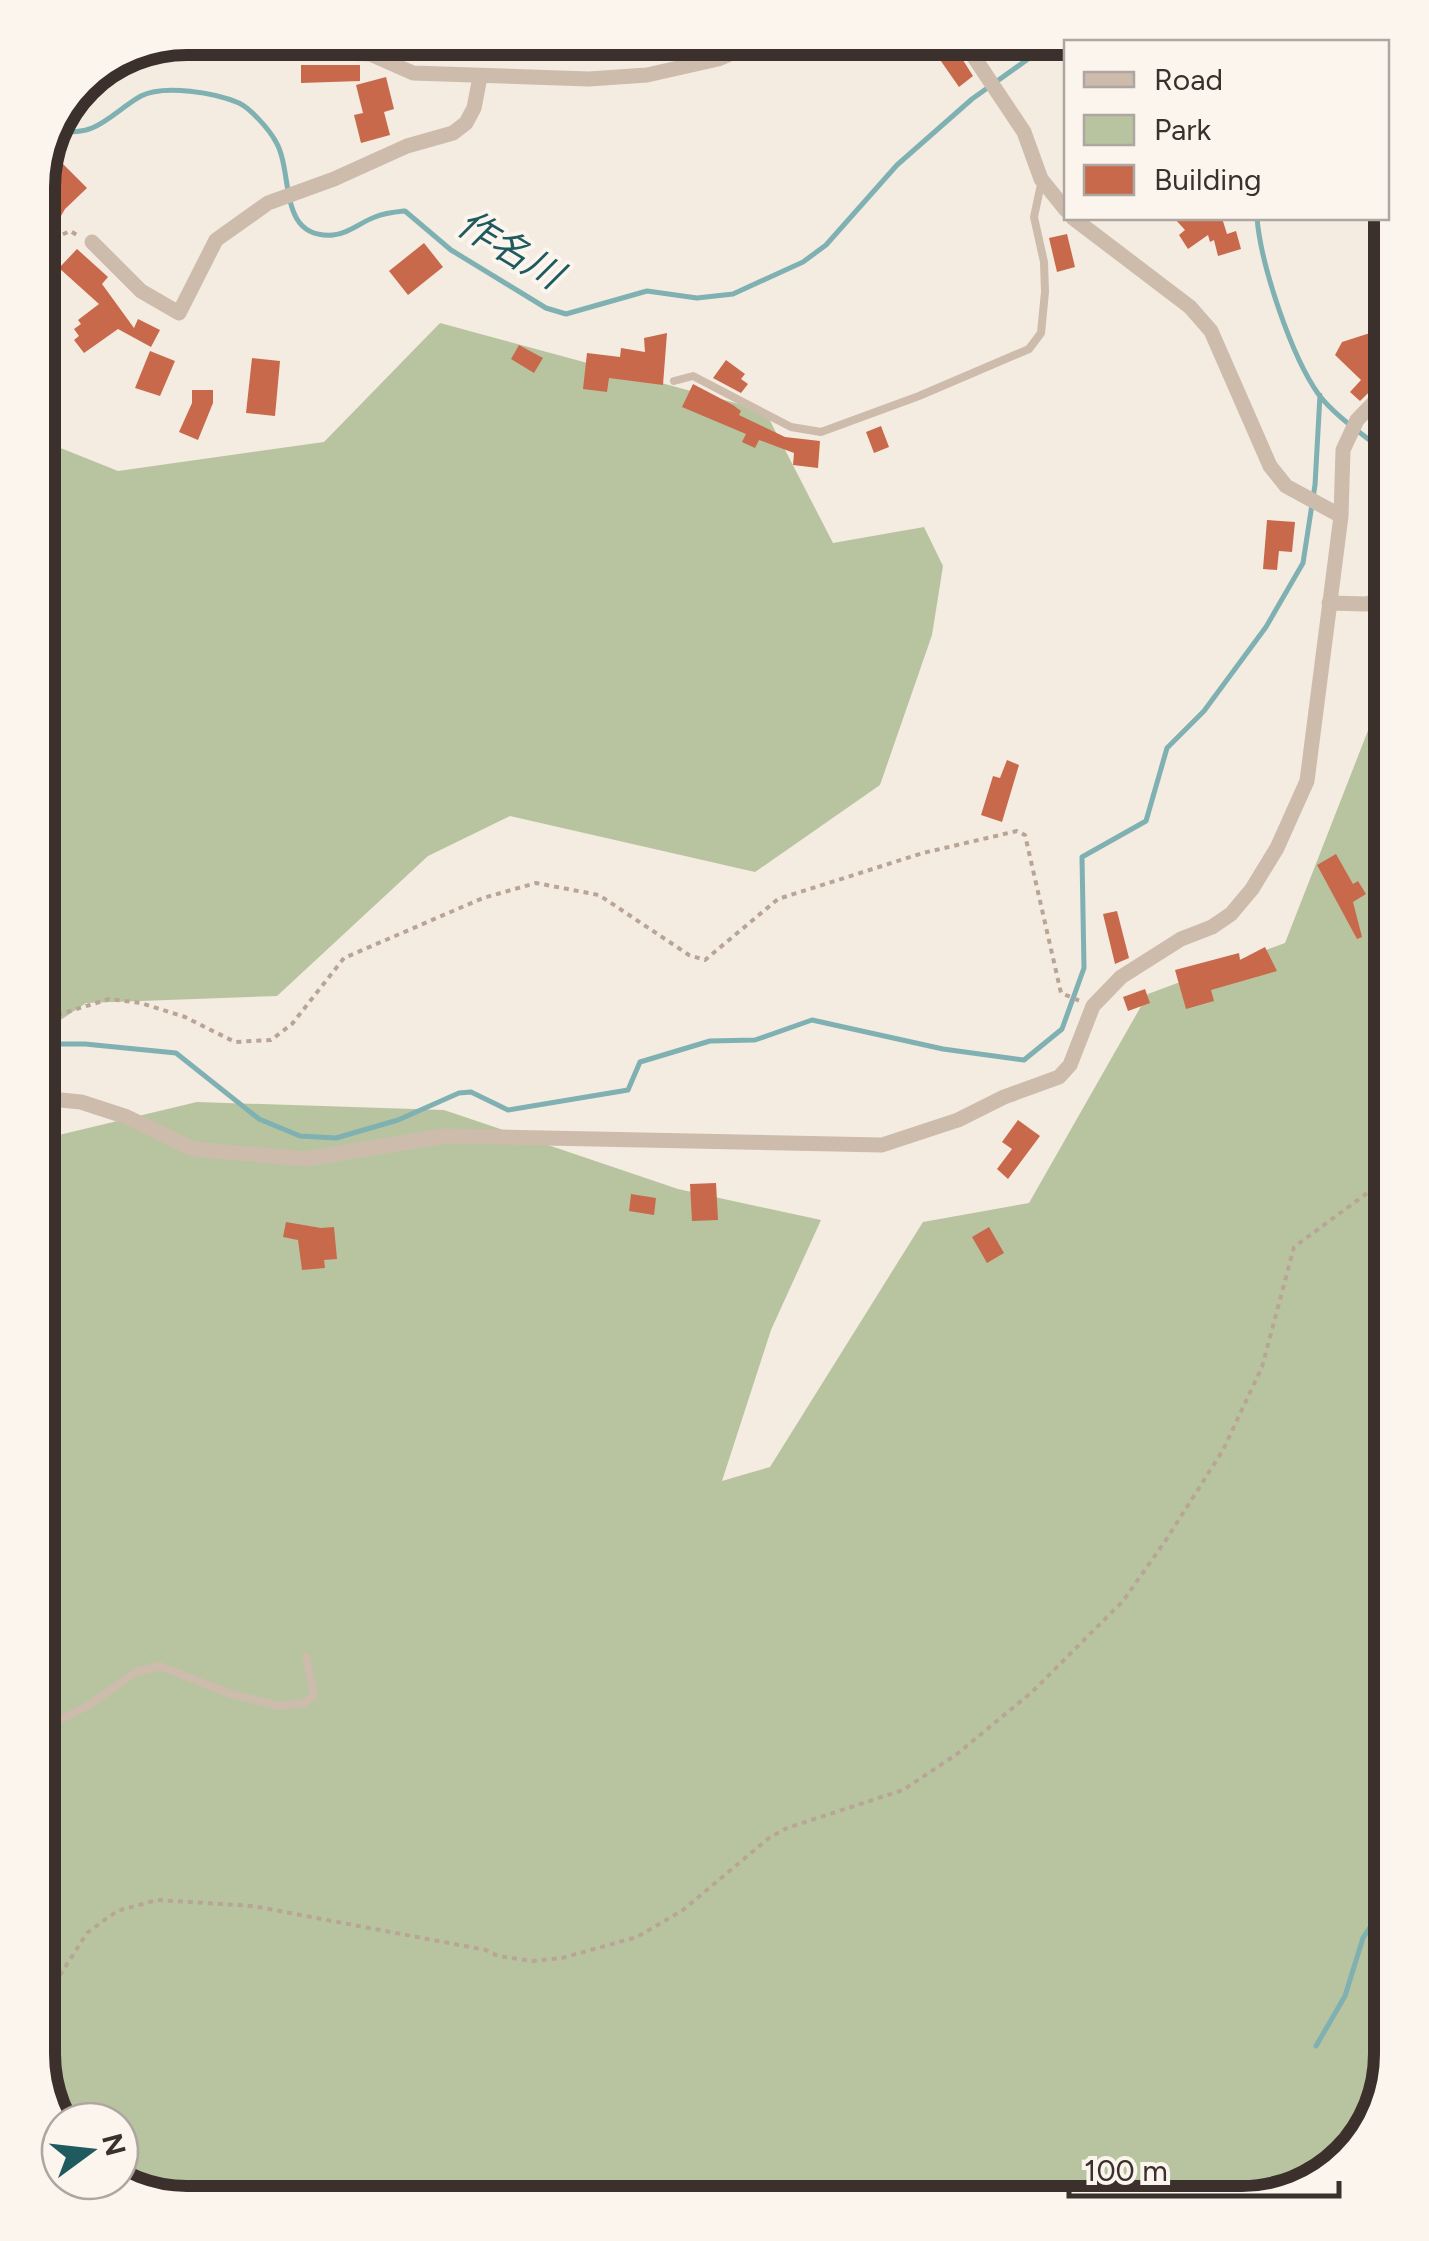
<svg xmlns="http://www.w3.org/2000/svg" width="1429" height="2241" viewBox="0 0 1429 2241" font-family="Figtree,'Noto Sans JP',sans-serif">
<rect width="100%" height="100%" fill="#f4ebe1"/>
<path fill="#b8c4a0" d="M440,323L765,411L833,543L924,527L943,566L932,635L880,785L755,872L510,816L428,856L277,996L86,1003L38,1035V439L118,471L324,442Z
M1391,700V2055L1371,2129L1309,2188L1242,2203H178L111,2181H120V2121H60V2128L53,2121L38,2054V1140L197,1102L444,1110L678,1189L821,1220L771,1330L722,1481L770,1467L923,1222L1029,1203L1148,994L1285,943L1378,705Z"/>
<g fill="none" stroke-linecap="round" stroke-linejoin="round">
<path stroke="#7fb0b2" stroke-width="5" d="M1101,42L1123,38
M1138,42L1139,38
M60,129C93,141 115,110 141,96C164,84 216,93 239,103C251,109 269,129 276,142C294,173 277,239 333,235C348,234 361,222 375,217C384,213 395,212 405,211L451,250L546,308L566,314L647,291L697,298L733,294L803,262L826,245L897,165L972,99L1035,54L1066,47
M1257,218C1261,265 1291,356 1319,395C1333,413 1354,428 1372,442L1391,436
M38,1044H85L176,1053L259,1119L300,1136L336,1138L398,1120L459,1093L471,1092L508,1110L628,1090L640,1062L710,1041L755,1040L812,1020L943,1049L1024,1060L1062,1029L1084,968L1082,857L1146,821L1167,748L1204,711L1266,627L1303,563L1315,485L1320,395
M1316,2046L1345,1996L1363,1938L1391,1895"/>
</g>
<path fill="#c8694b" d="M922,38H937L933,60L918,58Z
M956,40L961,57L973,76L959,87L936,54Z
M301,65H360V81L301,83Z
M386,77L394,109L384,112L390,135L361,143L354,115L363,113L356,85Z
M55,156L87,188L65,209L51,233L38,226V213L57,179L44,169Z
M1174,218H1222L1227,234L1236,231L1241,249L1218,256L1214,240L1210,242L1208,235L1188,249L1179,235L1185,230Z
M1067,234L1075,267L1057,272L1049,238Z
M424,243L443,267L408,295L389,271Z
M77,249L108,277L102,284L134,328L138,319L160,330L151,347L118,329L84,353L74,340L79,336L74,329L81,324L78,320L99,304L59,268Z
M1392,326L1390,372L1360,401L1350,392L1361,380L1335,355L1342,342Z
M667,333L663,385L609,378L607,392L583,389L587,353L620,357L621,348L645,352L644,338Z
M519,345L543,358L534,373L511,359Z
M150,351L175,361L160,396L135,388Z
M252,358L280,361L275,416L246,413Z
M726,360L745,374L741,379L748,384L741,393L713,378Z
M693,384L733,405L741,411L739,415L785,437L820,441L818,468L793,465L794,453L759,440L755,448L742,442L746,434L682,407Z
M192,390H213V403L198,440L179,432L192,403Z
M881,426L889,447L874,453L866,432Z
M1377,480L1392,483V512L1372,508Z
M1267,520L1295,522L1292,552L1279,551L1277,570L1263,569Z
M1378,616H1392V644L1377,643Z
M1007,760L1019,765L1002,822L981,815L993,776L1000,778Z
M1336,854L1353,884L1358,881L1366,894L1353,902L1362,937L1357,939L1317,865Z
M1117,911L1129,958L1115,964L1103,914Z
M1265,947L1277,971L1211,990L1214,1001L1186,1009L1175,970L1239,953L1240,960Z
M1145,989L1150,1003L1128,1011L1123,997Z
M1018,1120L1040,1136L1008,1179L997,1169L1012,1149L1002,1142Z
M716,1183L718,1220L692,1221L690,1184Z
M631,1194L656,1198L654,1215L629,1211Z
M286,1222L321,1228L334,1227L337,1259L324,1260L325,1268L302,1270L298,1240L283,1237Z
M989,1227L1004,1253L987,1263L972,1237Z"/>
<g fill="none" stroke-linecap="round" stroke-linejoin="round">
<path stroke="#b9a596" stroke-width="4" stroke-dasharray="5 5" stroke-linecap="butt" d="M992,57L1016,38
M38,250L44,243L70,231L79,236
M38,1021L109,999L141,1003L185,1017L235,1042L271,1040L292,1024L344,958L483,898L536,883L599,895L689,955L705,960L778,899L923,853L1017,831L1025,835L1061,993L1080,1001
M38,2009L87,1933L117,1911L157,1900L253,1906L486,1950L498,1956L532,1961L562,1958L637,1937L683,1910L769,1838L787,1828L903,1790L957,1754L1032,1692L1123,1601L1166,1540L1223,1450L1262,1367L1294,1247L1374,1188L1391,1141
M1372,2127L1374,2032L1391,1988"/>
<path stroke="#cdbbac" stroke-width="8" d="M674,381L693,376L791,427L821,432L919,396L1029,349L1041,333L1045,292L1044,262L1034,217L1041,184
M38,1730L86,1707L136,1672L160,1666L231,1694L280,1706L304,1703L314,1695L306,1657"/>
<path stroke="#cdbbac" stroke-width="15" d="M970,38L972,54L1024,132L1041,179L1066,210
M165,47L370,54L413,73L589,79L647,75L718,59L767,38
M1073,218L1190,307L1211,331L1270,466L1286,486L1341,516
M92,242L141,291L179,313L216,240L268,203L334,179L407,146L453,133L466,123L474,108L480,77
M1329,603L1366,604L1391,597
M38,1101L51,1099L81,1102L127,1117L193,1149L306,1159L445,1136L882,1145L958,1120L1004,1097L1059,1077L1070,1065L1093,1006L1121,977L1181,939L1212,927L1231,914L1252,889L1277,848L1307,781L1341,516L1343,450L1357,420L1391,385"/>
</g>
<g text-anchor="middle" stroke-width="8" stroke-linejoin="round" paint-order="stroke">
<g font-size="38" font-style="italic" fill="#1f5a5e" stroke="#fbf5ee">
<text transform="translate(510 249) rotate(31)" y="13">作名川</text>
</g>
</g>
<path d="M0 0H1429V2241H0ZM187 55H1242A132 132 0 0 1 1374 187V2054A132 132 0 0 1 1242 2186H187A132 132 0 0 1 55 2054V187A132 132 0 0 1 187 55Z" fill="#fbf5ee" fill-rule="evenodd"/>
<path fill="none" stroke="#3b302b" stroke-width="12" d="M187 55H1242A132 132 0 0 1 1374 187V2054A132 132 0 0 1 1242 2186H187A132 132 0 0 1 55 2054V187A132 132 0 0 1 187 55Z"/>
<rect x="1064" y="40" width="325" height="180" fill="#fbf5ee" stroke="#aea6a0" stroke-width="2.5"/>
<rect x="1084" y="72" width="50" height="15" fill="#cdbbac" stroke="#aea6a0" stroke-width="2.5"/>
<text x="1154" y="90" font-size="30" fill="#3b302b">Road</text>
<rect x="1084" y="115" width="50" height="30" fill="#b8c4a0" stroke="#aea6a0" stroke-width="2.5"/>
<text x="1154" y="140" font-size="30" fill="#3b302b">Park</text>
<rect x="1084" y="165" width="50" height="30" fill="#c8694b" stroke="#aea6a0" stroke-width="2.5"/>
<text x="1154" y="190" font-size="30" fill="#3b302b">Building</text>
<g transform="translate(90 2151) rotate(75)"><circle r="48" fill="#fbf5ee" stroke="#aea6a0" stroke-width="2.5"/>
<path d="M0-8L18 38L0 25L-18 38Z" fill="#1f5a5e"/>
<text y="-15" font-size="28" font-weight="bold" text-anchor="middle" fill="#3b302b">N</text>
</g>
<path d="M1069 2181v15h270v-15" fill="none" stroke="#3b302b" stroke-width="5"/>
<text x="1084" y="2181" font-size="30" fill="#3b302b" stroke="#fbf5ee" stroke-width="8" paint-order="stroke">100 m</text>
</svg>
